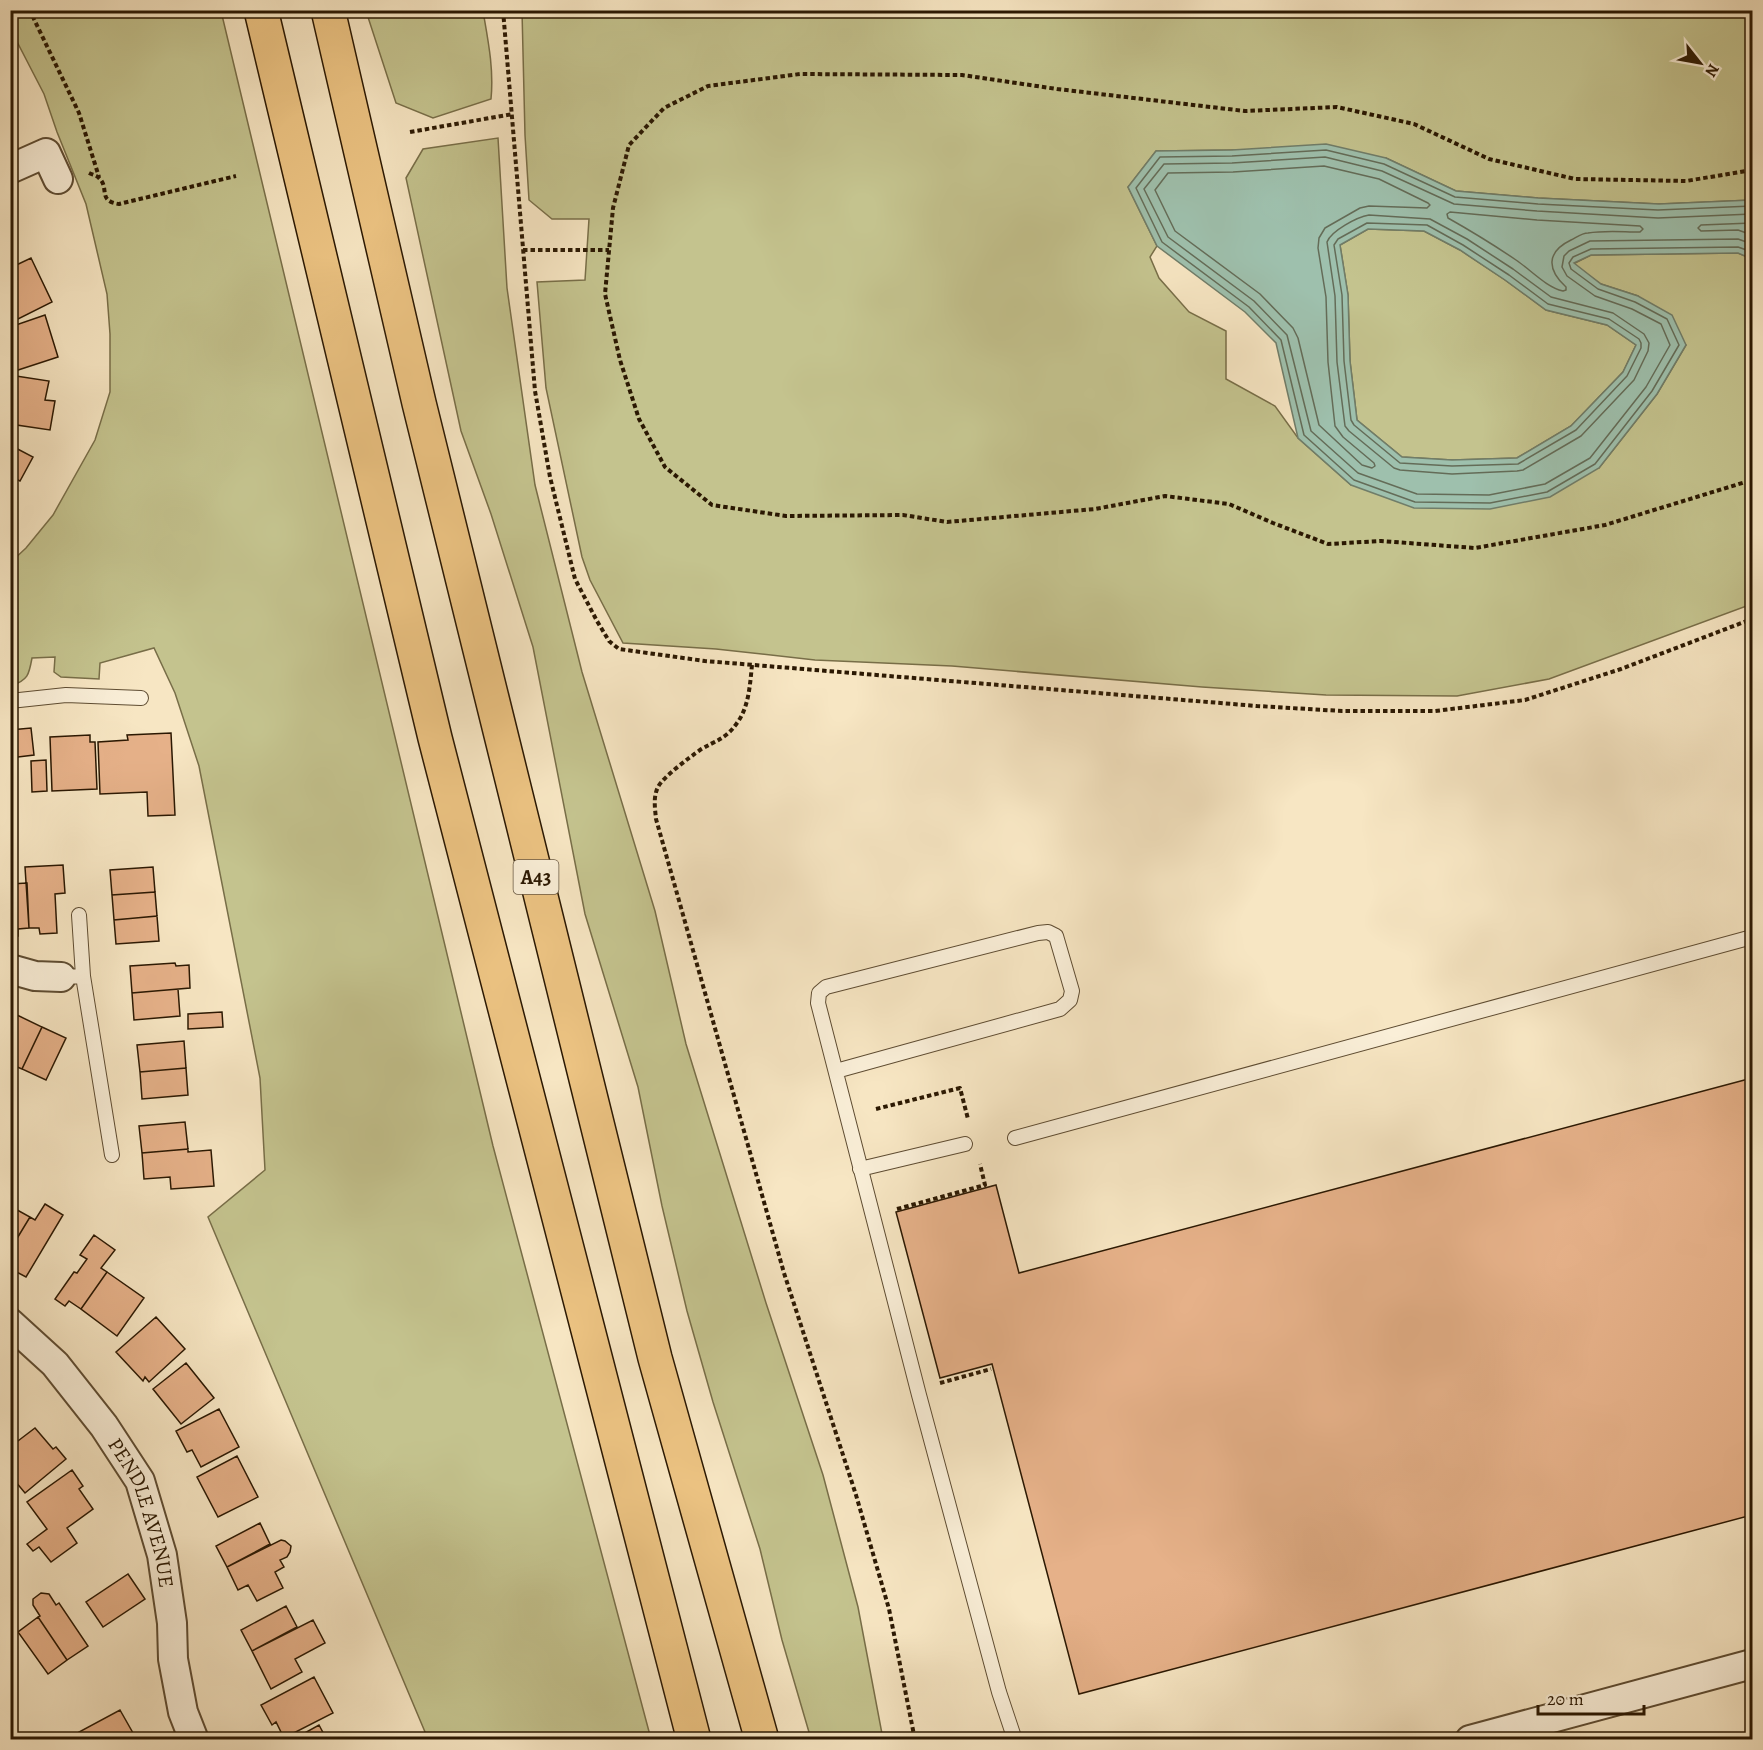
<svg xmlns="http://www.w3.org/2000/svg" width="1763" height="1750" viewBox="0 0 1763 1750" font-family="Alegreya,serif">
<rect width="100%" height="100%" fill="#f7e6c3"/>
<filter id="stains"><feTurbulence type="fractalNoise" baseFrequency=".00333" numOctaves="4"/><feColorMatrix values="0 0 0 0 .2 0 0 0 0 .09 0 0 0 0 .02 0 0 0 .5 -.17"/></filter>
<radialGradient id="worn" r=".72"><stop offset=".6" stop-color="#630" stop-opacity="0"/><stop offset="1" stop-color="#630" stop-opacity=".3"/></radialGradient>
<path fill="#c4c38e" stroke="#786e48" stroke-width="1.5" d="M10,11H221L493,1146L651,1739H428L208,1217L265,1170L260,1078L199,766L175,693L154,648L100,663L99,679L61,677L54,672L55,657L32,658C29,675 28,680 11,686V562L26,548L53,515L95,440L110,392V334L107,294L86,204L57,132L44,94L11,30Z
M366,11H483C488,40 494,69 491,99L433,118L396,103Z
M522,11H1752V200L1659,204L1538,198L1456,191L1386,158L1232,150L1156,151L1128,187L1157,246L1150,257L1159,278L1189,312L1226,331V379L1275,406L1298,438L1351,485L1599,468L1657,394L1686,345L1638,296L1601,284L1573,264L1591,255L1738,253L1752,259V604L1549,679L1457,696L1326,695L1202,687L952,666L815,660L716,649L623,643L590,580L582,557L546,388L537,282L585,280L589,219H552L529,200L525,135Z
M498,138L507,288L535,485L582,672L655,911L686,1044L766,1303L823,1475L858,1607L883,1739H811L782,1640L760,1549L713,1402L687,1311L662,1206L638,1087L585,914L533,647L491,514L461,431L406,178L423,149Z
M1368,229L1424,231L1460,250L1505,280L1546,310L1607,325L1636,345L1623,372L1571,426L1517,458L1452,460L1402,457L1357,420L1350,361L1348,295L1340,245Z"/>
<path fill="#9ec0ad" stroke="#707d69" stroke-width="1.5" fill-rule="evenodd" d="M1326,144L1386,158L1456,191L1538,198L1659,204L1752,200V259L1738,253L1591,255L1574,263L1601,284L1638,296L1672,315L1686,345L1657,394L1599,468L1550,497L1490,509L1414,508L1351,485L1298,438L1276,343L1245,312L1157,246L1128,187L1156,151L1232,150ZM1368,229L1424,231L1460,250L1505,280L1546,310L1607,325L1636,345L1623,372L1571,426L1517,458L1452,460L1402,457L1357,420L1350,361L1348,295L1340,245Z"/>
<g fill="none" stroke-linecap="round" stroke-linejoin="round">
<path stroke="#646c58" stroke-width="1.5" d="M1324,166L1379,179L1428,203L1430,205L1427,208L1369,206L1360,208L1325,228L1319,238L1318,248L1326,297L1328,362L1335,426L1343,437L1374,463L1375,466L1372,468L1362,465L1319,425L1298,338L1293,328L1260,294L1175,231L1155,190L1168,173L1233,172Z
M1752,206L1658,210L1538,204L1455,197L1384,164L1326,150L1232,156L1160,157L1136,188L1162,242L1249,307L1281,340L1304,435L1354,480L1415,502L1490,503L1547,492L1595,464L1652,391L1679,345L1667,319L1635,302L1598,289L1571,269L1569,263L1573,257L1591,249L1738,247L1752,252
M1450,212L1537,220L1640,226L1643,229L1640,232C1623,232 1605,230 1588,233C1582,233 1577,237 1571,240C1546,252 1547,270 1566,287V290L1563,291C1546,287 1531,270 1516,260C1494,245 1471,231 1448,218L1447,214Z
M1752,214L1658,218L1537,211L1454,204L1382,171L1325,157L1232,163L1164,164L1144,189L1168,237L1254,301L1287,335L1311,431L1358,473L1417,494L1489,495L1545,484L1590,458L1646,387L1670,345L1661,324L1632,309L1595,296L1567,276L1562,267L1564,256L1569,251L1590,241L1738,239L1752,244
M1369,215L1430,219L1467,239L1513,269L1551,297L1613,313L1644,334L1649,343L1648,351L1634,380L1581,436L1523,470L1517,471L1452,474L1400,470L1394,468L1349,431L1345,426L1337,362L1335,296L1327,242C1331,231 1357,217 1369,215Z
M1367,223L1427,225L1463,245L1509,275L1548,304L1609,319L1639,339L1641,343V348L1627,376L1576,430L1518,464L1452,466L1400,463L1354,425L1351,420L1344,361L1342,295L1334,245L1338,239Z
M1752,223L1701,225L1698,228L1701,231L1738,230L1752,235"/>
</g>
<path fill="#e6b189" stroke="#2b1802" stroke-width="1.5" d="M31,258L52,302L10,323V268Z
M45,315L58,357L12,372L10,366V327Z
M16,376L49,381L45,400L55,401L50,430L10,424V394L13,395Z
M10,445L33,457L20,481L10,476Z
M31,728L34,755L10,758V730Z
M171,733L175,815L148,816L147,792L100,794L98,742L128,740L127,735Z
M90,735V742H95L97,789L52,791L50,737Z
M46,760L47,791L32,792L31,761Z
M63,865L65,893L55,894L57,933L40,934L39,928H29L25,867Z
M153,867L155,892L112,895L110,870Z
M27,883L29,928L18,929V936H10V884Z
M155,892L157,916L114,920L112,895Z
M157,916L159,941L116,944L114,920Z
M175,963L176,966L189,965L190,988L132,993L130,966Z
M178,989L180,1016L134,1020L132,993Z
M222,1012L223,1027L188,1029V1014Z
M17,1015L42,1027L22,1069L10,1064V1029Z
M42,1027L66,1038L46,1080L22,1069Z
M184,1041L186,1068L140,1072L137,1045Z
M186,1068L188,1095L142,1099L140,1072Z
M1752,1078V1515L1079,1694L992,1364L940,1378L896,1212L996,1185L1019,1273Z
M185,1122L188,1149L142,1153L139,1126Z
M188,1149V1152L211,1150L214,1186L171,1189L170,1177L144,1179L142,1153Z
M45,1204L63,1215L26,1277L11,1269L15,1262L10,1260V1250L30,1217L35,1220Z
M10,1206L30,1217L10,1250Z
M94,1235L115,1250L101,1268L107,1272L81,1309L69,1301L65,1306L55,1299L74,1272L77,1273L87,1259L80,1255Z
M107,1272L144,1298L117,1336L81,1309Z
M156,1317L185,1349L149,1382L145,1377L143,1381L116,1352Z
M186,1363L214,1398L181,1424L153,1389Z
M219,1409L239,1447L201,1467L192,1450L187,1452L176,1431Z
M35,1428L53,1449L56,1447L66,1459L25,1493L10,1475V1447Z
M237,1456L258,1497L218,1517L197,1477Z
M72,1470L83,1486L79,1489L93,1509L67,1528L77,1543L51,1562L39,1547L33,1551L27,1544L47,1529L27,1502Z
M260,1523L270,1544L227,1567L216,1546Z
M281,1540L285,1541L291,1546L290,1552L287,1557L280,1560L284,1567L275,1572L283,1588L257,1601L248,1585L238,1590L227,1567Z
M128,1574L145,1599L103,1627L86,1602Z
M41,1593L49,1594L56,1605L59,1603L88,1646L67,1660L38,1617L40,1616L33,1605V1599Z
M286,1606L297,1627L252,1651L241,1630Z
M38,1617L67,1660L48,1674L18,1632Z
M313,1620L325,1643L295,1659L302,1672L271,1689L252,1651Z
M314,1677L333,1713L284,1738L276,1722L272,1725L261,1705Z
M120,1710L133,1733L121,1740H83L79,1732Z
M319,1725L327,1740H292Z"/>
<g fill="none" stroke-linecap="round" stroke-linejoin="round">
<g stroke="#5e4c32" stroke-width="16">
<path id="service" d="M10,701L66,695L141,698
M79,915L83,976
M61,977L83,976L112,1155
M836,1071L1060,1009L1070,1000L1072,991L1056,936L1048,932L1038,933L826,987L819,993L818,1003L919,1395L999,1692L1015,1740
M1015,1138L1752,937
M860,1169L965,1144"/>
</g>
<g stroke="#5e4c32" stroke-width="32">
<g id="minor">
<path d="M10,169L46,153L58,179"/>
<path d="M10,969L35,976L61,977"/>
<path id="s1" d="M10,1323L55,1364L104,1426L140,1481L162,1555L172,1623L173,1659L183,1712L194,1740"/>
<path d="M1470,1740L1752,1664"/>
</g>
</g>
<g stroke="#2b1802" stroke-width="36">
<path id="trunk" d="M261,10L435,738L694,1740
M328,10L419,403L655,1358L762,1740"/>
</g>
<path stroke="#2b1802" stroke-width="4" stroke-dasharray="4.5 3" stroke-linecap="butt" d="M28,10L33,17L79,113L99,177
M503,10L535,391L550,477L575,579L597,621L609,641L619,649L705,661L1257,706L1342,711H1435L1525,700L1621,669L1752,619
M410,132L513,114
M1752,170L1686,181L1575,179L1489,159L1414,124L1337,107L1245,111L1057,89L962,75L800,74L708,86L664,108L629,145L613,208L605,294L620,360L639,419L665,467L712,505L786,516L903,515L947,522L1095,509L1165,496L1229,504L1273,523L1328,544L1381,541L1475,548L1605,525L1752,480
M89,173C93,175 96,175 99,178C110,188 97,201 119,204L236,176
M523,250H609
M752,665C750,684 749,707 737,723C725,740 716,740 700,750C690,757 663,777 658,787C653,797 655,808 656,819L784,1273L856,1495L889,1609L915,1740
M876,1109L960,1088L968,1119
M897,1209L985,1185L980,1164
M940,1383L991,1369"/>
<use href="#service" stroke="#faefd8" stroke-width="14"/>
<use href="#minor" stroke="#faefd8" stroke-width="28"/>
<use href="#trunk" stroke="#ecc382" stroke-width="33"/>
</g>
<g text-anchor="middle" stroke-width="5" stroke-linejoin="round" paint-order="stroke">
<rect fill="#faefd8" stroke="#695842" stroke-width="1.5" x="513.5" y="860" width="45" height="34" rx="4.5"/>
<g font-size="20" font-weight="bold" fill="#2b1802">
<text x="536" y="884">A43</text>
</g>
<g font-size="21" fill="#2b1802" stroke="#faefd8">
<text dy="7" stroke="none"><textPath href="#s1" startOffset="236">PENDLE AVENUE</textPath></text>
</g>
</g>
<rect width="1763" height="1750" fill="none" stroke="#f7e6c3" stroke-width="36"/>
<rect x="12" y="12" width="1739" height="1726" fill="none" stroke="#2b1802" stroke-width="3"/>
<rect x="18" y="18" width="1727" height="1714" fill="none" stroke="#2b1802" stroke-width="1.5"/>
<g transform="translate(1700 63) rotate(121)" stroke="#faefd8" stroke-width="4.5" paint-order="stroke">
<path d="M0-4.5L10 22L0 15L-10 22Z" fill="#2b1802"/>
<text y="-9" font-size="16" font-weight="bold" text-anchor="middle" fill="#2b1802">N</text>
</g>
<path d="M1538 1705v9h106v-9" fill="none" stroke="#2b1802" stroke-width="3"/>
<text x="1547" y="1705" font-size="18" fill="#2b1802" stroke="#faefd8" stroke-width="4.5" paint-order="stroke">20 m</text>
<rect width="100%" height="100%" filter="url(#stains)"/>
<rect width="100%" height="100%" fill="url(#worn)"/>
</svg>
